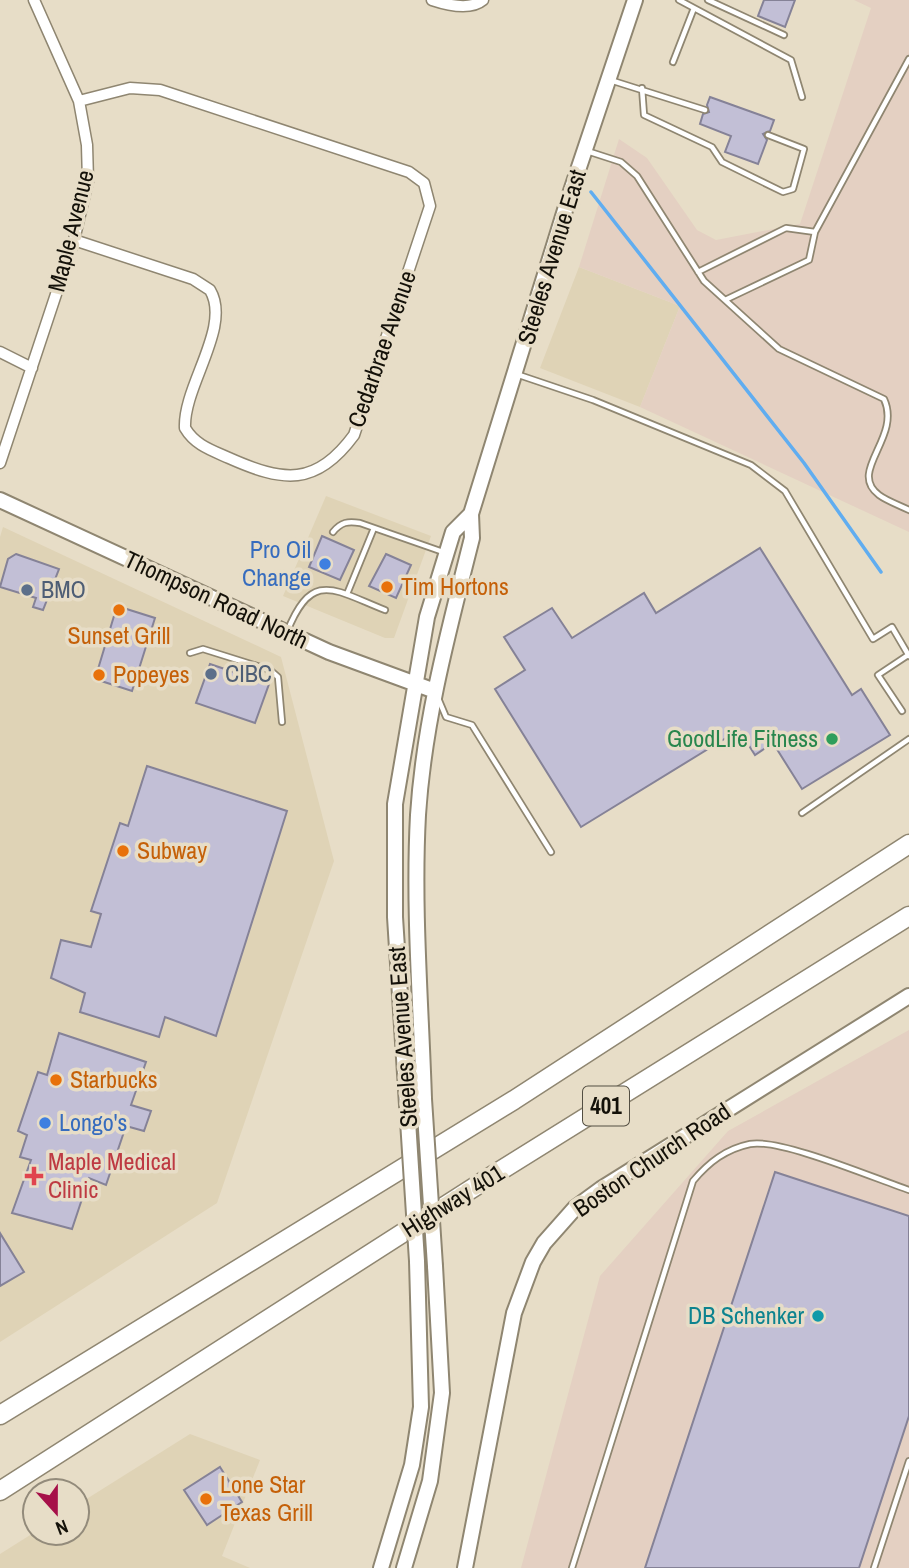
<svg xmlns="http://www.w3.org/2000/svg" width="909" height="1568" viewBox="0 0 909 1568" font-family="'Archivo Narrow',sans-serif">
<rect width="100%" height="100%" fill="#e7ddc7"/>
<path fill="#dfd3b6" d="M579,267L680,306L640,407L540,368Z
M326,496L431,536L394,638H385L283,596Z
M3,527L281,657L334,861L217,1203L0,1342V537Z
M190,1434L260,1460L222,1556L250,1568H0V1554L35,1532L77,1533V1505Z"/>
<path fill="#e4d0c2" d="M854,0H909V532L640,407L680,306L579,267L619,139L647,158L697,230L716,240L800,224L871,8Z
M909,1030V1568H521L600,1276L728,1131Z"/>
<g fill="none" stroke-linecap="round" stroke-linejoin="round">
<path stroke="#60adf0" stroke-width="3.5" d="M591,192L804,463L881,572"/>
</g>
<path fill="#c2bfd6" stroke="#858297" stroke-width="2" d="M764,0H795L785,27L758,16Z
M710,97L774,120L770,131L763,134L767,140L758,164L725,152L731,136L700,124L703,114L709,112L707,105Z
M322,536L354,550L340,580L309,567Z
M760,548L852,695L861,689L890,735L802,789L773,743L755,755L739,730L581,827L495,689L525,670L504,637L552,608L572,638L644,593L656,613Z
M16,554L59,569L43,610L33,607L36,598L0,587L8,559Z
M386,554L411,565L396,598L369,586Z
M117,606L155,618L132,691L95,679Z
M210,664L269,684L255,723L196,703Z
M147,766L287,811L216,1036L165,1017L159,1037L80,1012L85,993L51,978L61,940L91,947L101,914L91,911L120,823L128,826Z
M59,1033L146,1062L131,1105L151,1111L144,1131L126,1126L106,1185L89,1178L72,1229L12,1213L31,1160L20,1157L27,1135L18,1131L38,1072L47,1075Z
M775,1172L909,1216V1416L859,1568H645Z
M0,1233L24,1272L0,1286Z
M220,1467L242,1502L207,1525L184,1490Z"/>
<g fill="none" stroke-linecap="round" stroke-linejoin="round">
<g stroke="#8f8671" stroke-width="8">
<path id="lane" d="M679,0L791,60L802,97
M708,0L784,35
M673,62L694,8
M610,80L705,110
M642,88L644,115L712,147L722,162L783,192L793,189L804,149L768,135
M587,151L621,162L637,176L704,281L779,349L884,399C902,438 847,471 879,495C887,501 899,505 909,510
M698,272L786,228L815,232
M725,300L809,260L815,232L909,59
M516,374L593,400L751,465L785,491L873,639L892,627L909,656
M333,532C341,522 348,521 360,523L446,553
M347,594L374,528
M287,632C312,569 334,590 385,610
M190,653L203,649L270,670L278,677L282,722
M438,698L446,717L472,725L551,852
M902,711L878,675L908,655
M802,813L909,739
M572,1568L693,1181C709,1162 726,1149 750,1144C780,1138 876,1179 909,1190
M874,1568L909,1461"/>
</g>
<g stroke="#8f8671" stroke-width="13">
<path id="street" d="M432,0C447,5 470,11 483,0
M74,240L193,279L210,290C232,327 183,386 185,428C195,445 211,450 229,458C283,482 316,487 354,435L430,206L424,183L409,172L160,90L130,88L79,101
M0,352L32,368
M0,463L74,240L88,181L87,145L79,101L34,0"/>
</g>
<g stroke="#8f8671" stroke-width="18">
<path id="secondary" d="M0,500L329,652L435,691
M424,1099C421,1005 413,909 418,815C424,721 449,629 472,538L471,514L569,197L635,0
M407,1105L395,917V804L427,617L453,532L471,514
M381,1568L412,1465L421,1407L417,1261
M404,1568L430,1481L442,1393L435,1266
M465,1568L514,1313L533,1262L544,1243L575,1208L601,1189L909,996"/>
</g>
<g stroke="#8f8671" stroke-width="21">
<path id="highway" d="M0,1415L514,1100L909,844
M0,1491L490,1177L909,916"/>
</g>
<use href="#lane" stroke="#fff" stroke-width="4.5"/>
<use href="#street" stroke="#fff" stroke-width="10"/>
<use href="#secondary" stroke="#fff" stroke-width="14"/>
<use href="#highway" stroke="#fff" stroke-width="18"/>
<g stroke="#8f8671" stroke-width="18" stroke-linecap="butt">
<path id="secondary-bridge" d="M424,1099L435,1266
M407,1105L417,1261"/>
</g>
<use href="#secondary-bridge" stroke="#fff" stroke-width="14"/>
</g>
<g fill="#3f7fe0" stroke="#e7ddc7" stroke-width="2.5">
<circle cx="325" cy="564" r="7"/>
<circle cx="45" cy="1123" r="7"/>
</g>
<g fill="#e8710a" stroke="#e7ddc7" stroke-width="2.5">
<circle cx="387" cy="587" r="7"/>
<circle cx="119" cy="610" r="7"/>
<circle cx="99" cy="675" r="7"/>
<circle cx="123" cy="851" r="7"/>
<circle cx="56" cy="1080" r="7"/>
<circle cx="206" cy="1499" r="7"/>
</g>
<g fill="#5c6f8a" stroke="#e7ddc7" stroke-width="2.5">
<circle cx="27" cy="590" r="7"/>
<circle cx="211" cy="674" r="7"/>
</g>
<circle fill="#2e9e5b" stroke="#e7ddc7" stroke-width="2.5" cx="832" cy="739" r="7"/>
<path fill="#e0444e" stroke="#e7ddc7" stroke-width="2.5" d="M30.5 1165.5h7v7h7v7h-7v7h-7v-7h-7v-7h7z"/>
<circle fill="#0f9aa8" stroke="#e7ddc7" stroke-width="2.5" cx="818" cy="1316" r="7"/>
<g text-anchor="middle" stroke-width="7" stroke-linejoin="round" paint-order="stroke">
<rect fill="#e7ddc7" stroke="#534e42" stroke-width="2" x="583" y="1086.5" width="46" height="39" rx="5"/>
<g font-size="23" font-weight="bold" fill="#141109">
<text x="606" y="1114">401</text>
</g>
<g font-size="24" fill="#141109" stroke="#e7ddc7">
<text transform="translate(71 231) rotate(-76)" y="8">Maple Avenue</text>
<text transform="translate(552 257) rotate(-73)" y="8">Steeles Avenue East</text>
<text transform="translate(382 349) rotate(-71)" y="8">Cedarbrae Avenue</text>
<text transform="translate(216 600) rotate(25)" y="8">Thompson Road North</text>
<text transform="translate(403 1037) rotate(-94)" y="8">Steeles Avenue East</text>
<text transform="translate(652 1160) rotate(-34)" y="8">Boston Church Road</text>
<text transform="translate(453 1201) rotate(-32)" y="8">Highway 401</text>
</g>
<g font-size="24" fill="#366cbe" stroke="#e7ddc7" text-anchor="end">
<text x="311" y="558">Pro Oil<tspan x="311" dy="28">Change</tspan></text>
<text x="59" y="1131" text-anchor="start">Longo's</text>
</g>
<g font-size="24" fill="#c56008" stroke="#e7ddc7" text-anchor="start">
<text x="401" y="595">Tim Hortons</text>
<text x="119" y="644" text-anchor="middle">Sunset Grill</text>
<text x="113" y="683">Popeyes</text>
<text x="137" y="859">Subway</text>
<text x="70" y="1088">Starbucks</text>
<text x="220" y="1493">Lone Star<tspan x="220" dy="28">Texas Grill</tspan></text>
</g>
<g font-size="24" fill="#4e5e75" stroke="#e7ddc7" text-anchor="start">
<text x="41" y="598">BMO</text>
<text x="225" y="682">CIBC</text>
</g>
<g font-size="24" fill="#27864d" stroke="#e7ddc7" text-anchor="end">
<text x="818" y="747">GoodLife Fitness</text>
</g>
<g font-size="24" fill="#be3a42" stroke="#e7ddc7" text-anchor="start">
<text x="48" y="1170">Maple Medical<tspan x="48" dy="28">Clinic</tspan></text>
</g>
<g font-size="24" fill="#0d838f" stroke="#e7ddc7" text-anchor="end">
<text x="804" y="1324">DB Schenker</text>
</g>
</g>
<g transform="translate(56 1512) rotate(159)"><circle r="33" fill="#e7ddc7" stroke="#938b7b" stroke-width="2"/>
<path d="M0-5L12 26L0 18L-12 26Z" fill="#a61049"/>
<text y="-10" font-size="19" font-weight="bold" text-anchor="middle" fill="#141109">N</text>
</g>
</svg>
